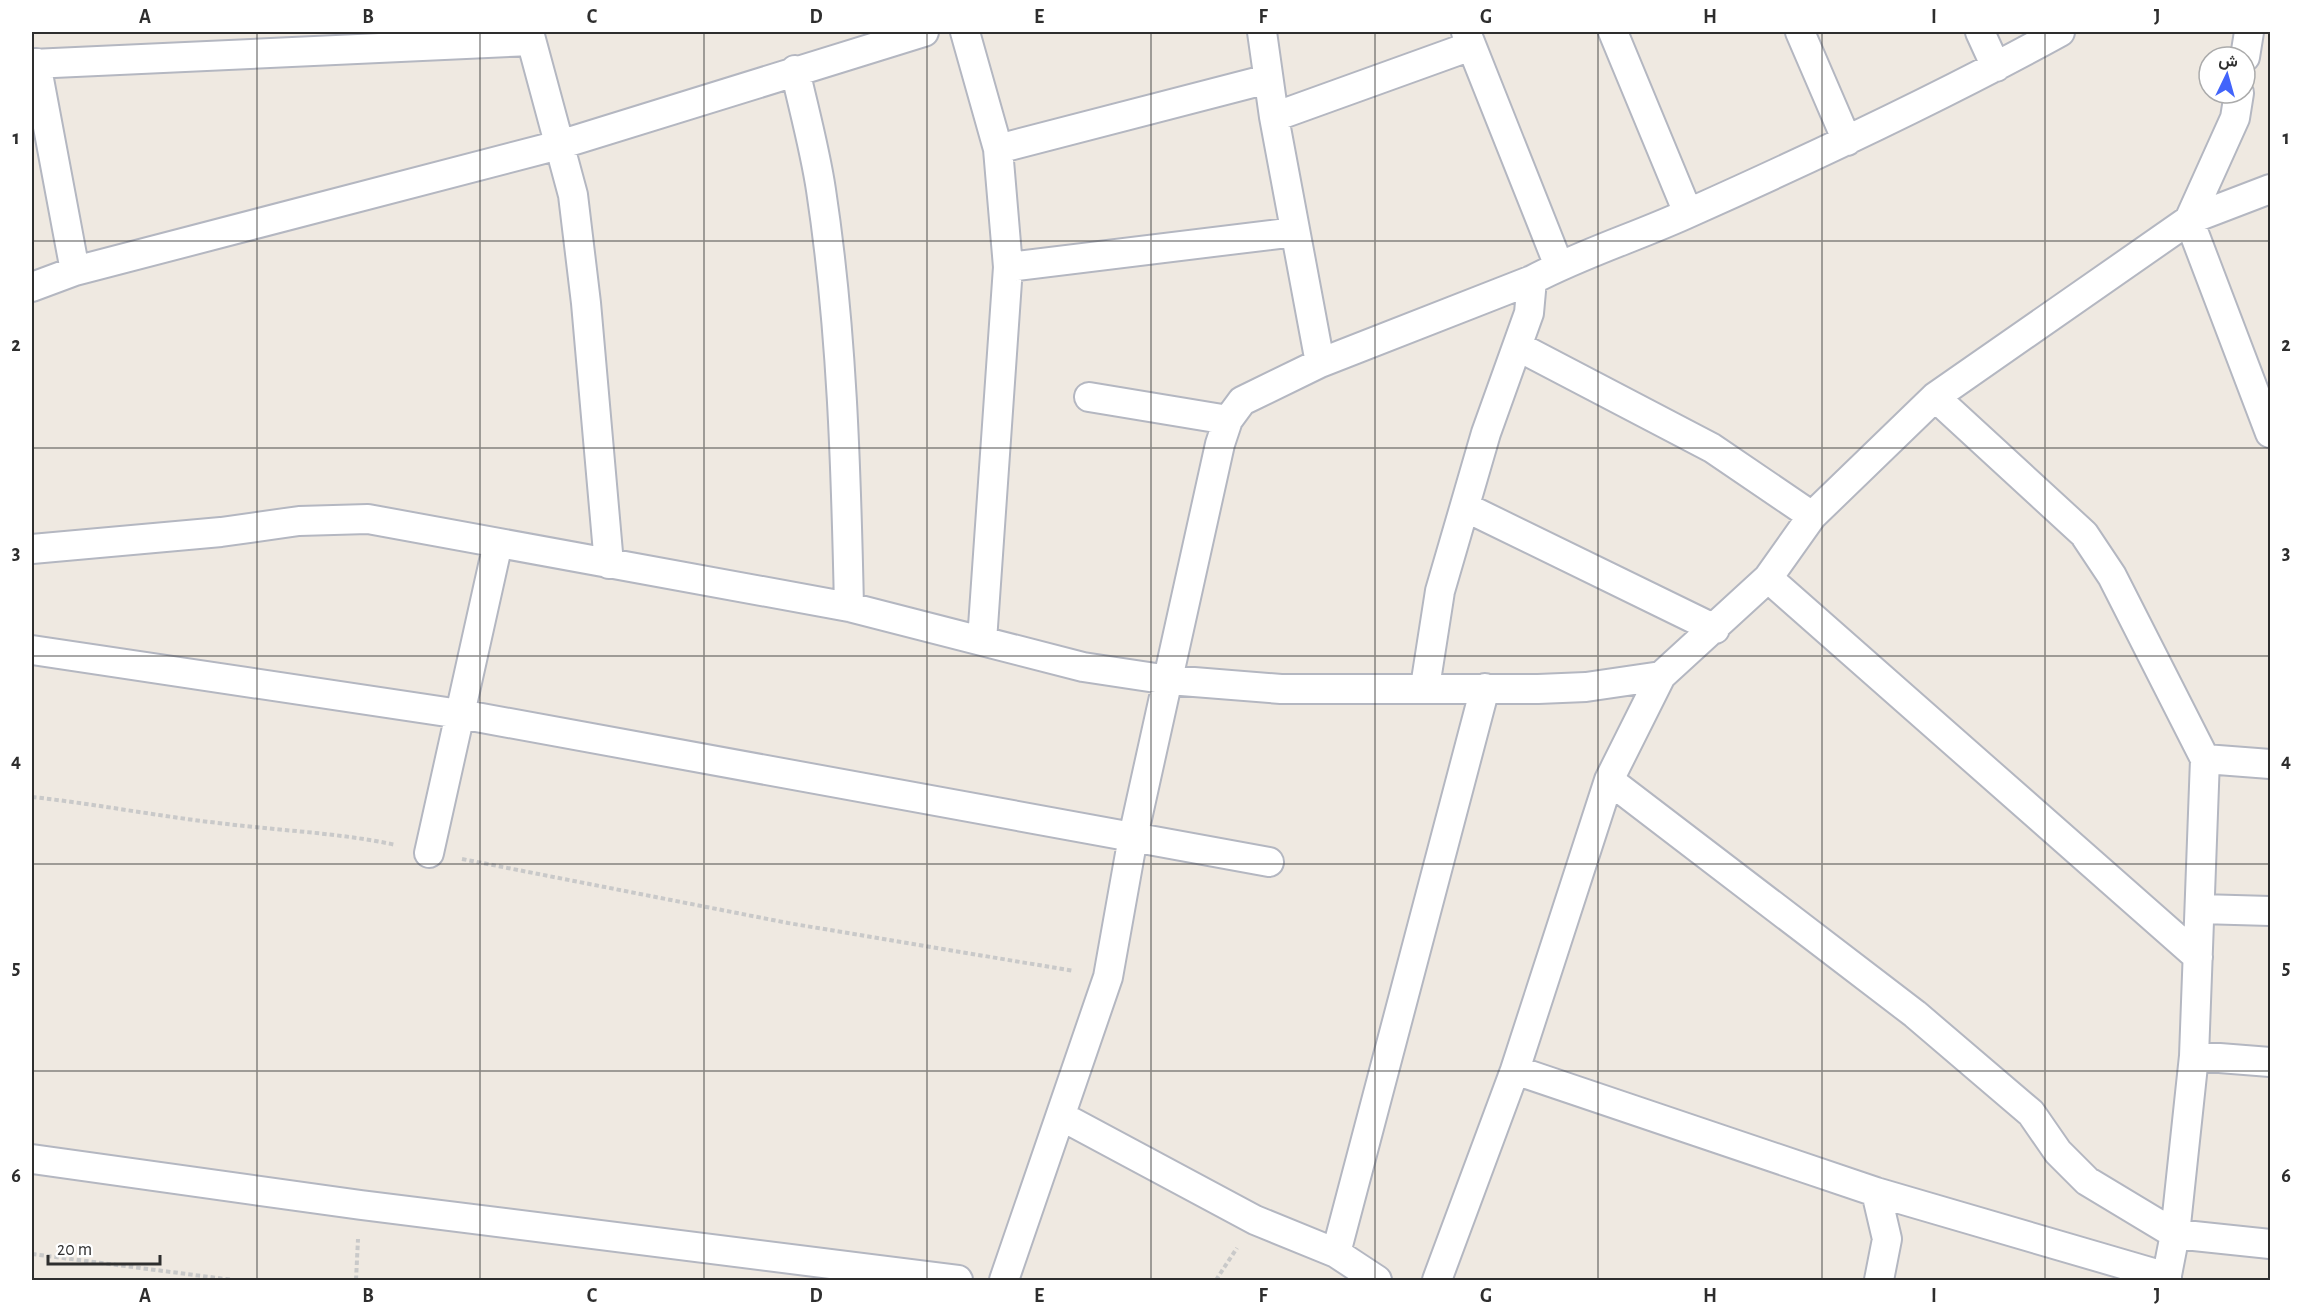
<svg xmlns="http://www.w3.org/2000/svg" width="2302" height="1312" viewBox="0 0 2302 1312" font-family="'Alegreya Sans',Vazirmatn,sans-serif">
<rect width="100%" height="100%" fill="#efe9e1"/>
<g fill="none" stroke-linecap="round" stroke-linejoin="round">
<g stroke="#b4b7c1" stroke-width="32">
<path id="minor" d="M529,32L573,195L586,303L609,564
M965,32L998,149L1008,267L982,641
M1262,32L1274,117L1320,363
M1466,32L1559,266
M1613,32L1688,213
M1800,32L1847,141
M1980,32L1996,67
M2245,57L2249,32
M36,63L75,271
M32,64L531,41
M795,70C804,110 815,150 821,190C842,328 846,467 849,607
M2239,93L2235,118L2189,220L2270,433
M1274,117L1471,46
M998,149L1268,79
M1008,267L1295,232
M32,287L75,271L559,145L924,32
M1519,347L1712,448L1812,516
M1089,397L1228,420
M1465,507L1715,629
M32,549L221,532L299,521L368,519L849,607L1083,667L1169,680L1281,689H1538L1586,687L1661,676
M1768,578L2198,957
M32,650L460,714L1269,862
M1425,687L1440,591L1486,433L1529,313L1532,280
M2205,759L2270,764
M1609,780L1915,1014L2031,1113L2058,1152L2087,1181L2175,1234L2194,1056L2205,759L2112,576L2084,534L1935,397
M429,853L498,543
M2200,909L2270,911
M2194,1056L2270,1062
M1515,1070L1876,1192L2167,1277
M1061,1116L1255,1220L1336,1253L1377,1280
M32,1159L361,1205L958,1280
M1876,1192L1887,1239L1879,1280
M1336,1253L1485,688
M1004,1280L1108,977L1133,837L1220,444L1228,420L1242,401L1320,363L1532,280C1583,253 1639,236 1691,212C1816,156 1940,98 2060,32
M1437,1280L1515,1070L1609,780L1661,676L1768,578L1812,516L1935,397L2189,220L2270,189
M2166,1280L2175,1234L2270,1244"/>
</g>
<path stroke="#c9c9c9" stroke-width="4" stroke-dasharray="4.5 3" stroke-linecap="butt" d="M32,797C97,804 162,817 227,824C284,831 341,833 396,845
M462,859L788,923L1074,971
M32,1254L233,1280
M356,1280L358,1239
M1216,1280L1237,1248"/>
<use href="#minor" stroke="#fff" stroke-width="28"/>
</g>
<path fill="none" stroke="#2e2e2e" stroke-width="1.5" stroke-opacity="0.55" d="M257,32V1280M480,32V1280M704,32V1280M927,32V1280M1151,32V1280M1375,32V1280M1598,32V1280M1822,32V1280M2045,32V1280M32,241H2270M32,448H2270M32,656H2270M32,864H2270M32,1071H2270"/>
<rect width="2302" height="1312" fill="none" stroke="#ffffff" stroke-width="66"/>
<g transform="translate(2227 75) rotate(5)"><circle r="28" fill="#ffffff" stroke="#ababab" stroke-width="1.5"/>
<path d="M0-4.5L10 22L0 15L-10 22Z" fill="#4264fb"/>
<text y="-9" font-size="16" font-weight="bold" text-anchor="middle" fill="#2e2e2e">ش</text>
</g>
<path d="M48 1255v9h112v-9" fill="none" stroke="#2e2e2e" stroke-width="3"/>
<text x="57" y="1255" font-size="18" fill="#2e2e2e" stroke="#ffffff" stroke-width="4.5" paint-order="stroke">20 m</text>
<rect x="33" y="33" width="2236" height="1246" fill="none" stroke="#2e2e2e" stroke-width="2"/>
<g font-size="20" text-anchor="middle" font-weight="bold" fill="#2e2e2e">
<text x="145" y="23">A</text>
<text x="368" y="23">B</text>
<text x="592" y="23">C</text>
<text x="816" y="23">D</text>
<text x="1039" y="23">E</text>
<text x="1263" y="23">F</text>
<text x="1486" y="23">G</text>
<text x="1710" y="23">H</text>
<text x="1934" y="23">I</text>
<text x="2157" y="23">J</text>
<text x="16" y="144">1</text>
<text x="2286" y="144">1</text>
<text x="16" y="351">2</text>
<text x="2286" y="351">2</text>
<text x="16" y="559">3</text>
<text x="2286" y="559">3</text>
<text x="16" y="767">4</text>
<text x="2286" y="767">4</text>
<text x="16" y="974">5</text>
<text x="2286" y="974">5</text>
<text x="16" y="1182">6</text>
<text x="2286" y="1182">6</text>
<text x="145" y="1302">A</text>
<text x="368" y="1302">B</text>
<text x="592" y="1302">C</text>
<text x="816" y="1302">D</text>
<text x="1039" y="1302">E</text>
<text x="1263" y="1302">F</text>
<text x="1486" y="1302">G</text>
<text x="1710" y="1302">H</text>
<text x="1934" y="1302">I</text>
<text x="2157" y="1302">J</text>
</g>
</svg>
